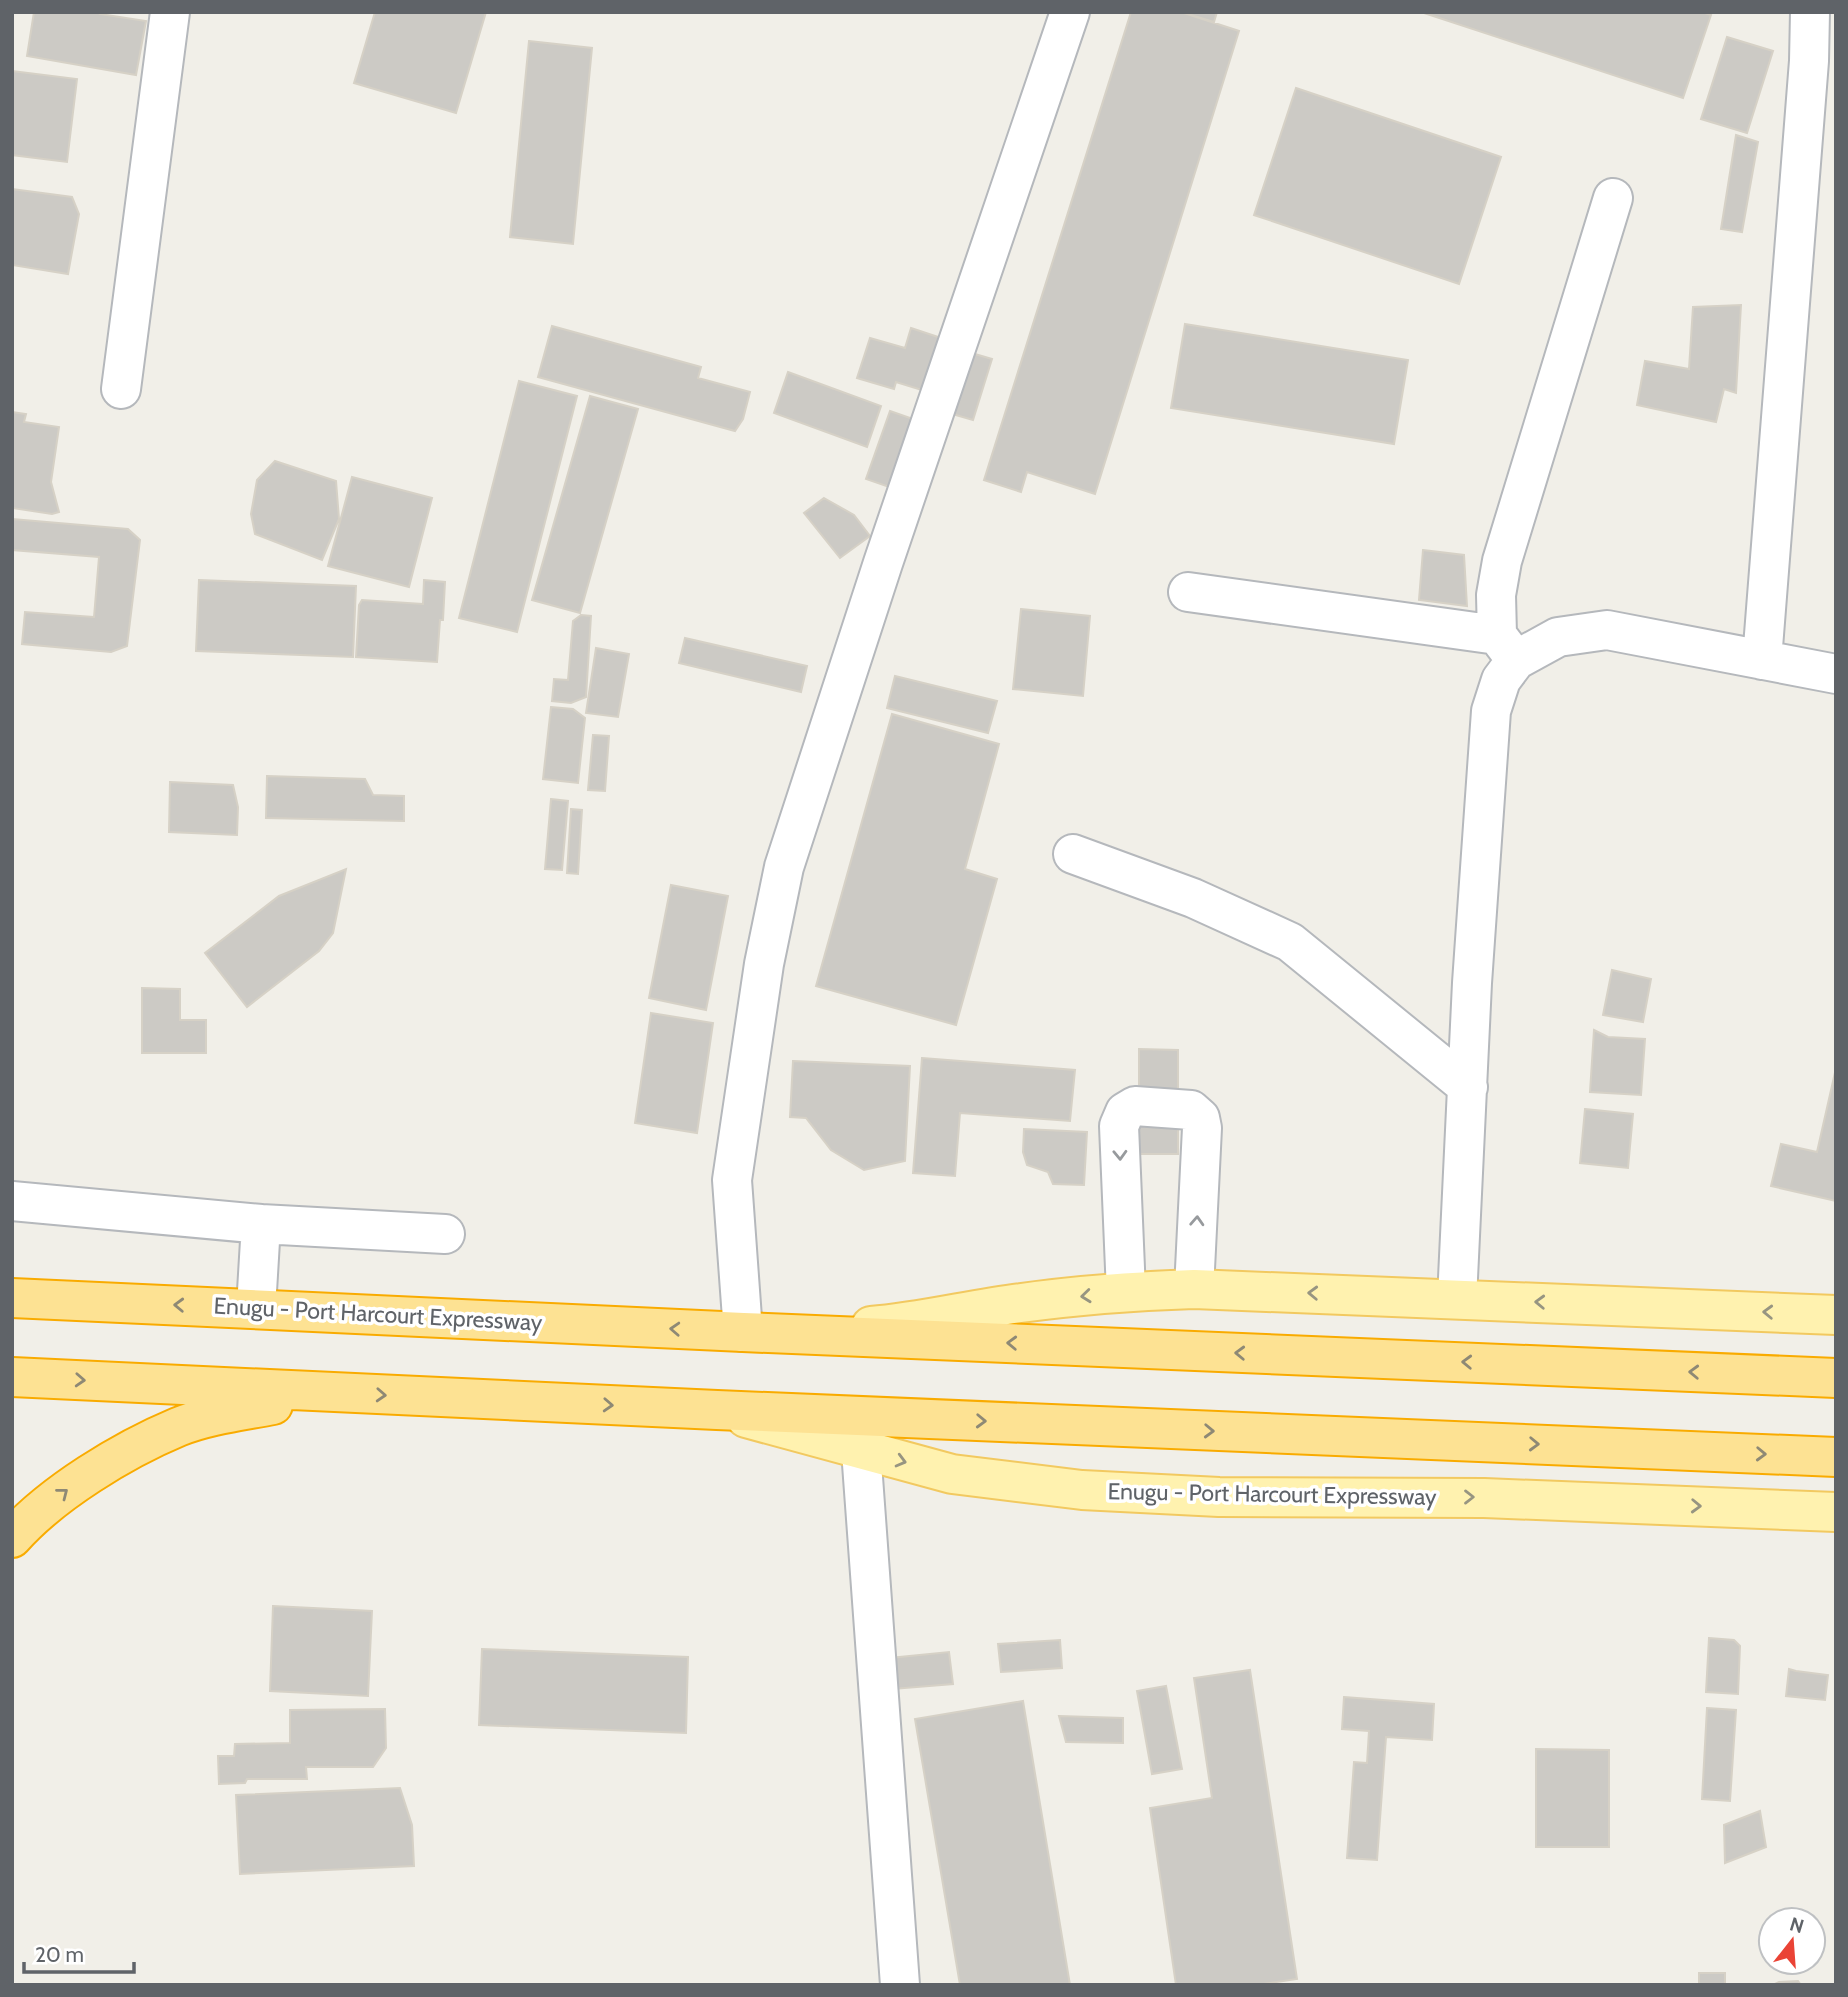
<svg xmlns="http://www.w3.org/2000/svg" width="1848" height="1997" viewBox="0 0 1848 1997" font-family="Cabin,sans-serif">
<rect width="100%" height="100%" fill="#f1efe8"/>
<path fill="#cccac5" stroke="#d6d1c6" stroke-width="2" d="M34,12H101L100,14L146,21L136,75L27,56Z
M375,12H486L456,113L354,83Z
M1131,12H1181L1239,31L1095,494L1027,472L1021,492L984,480Z
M1181,12H1217L1214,22Z
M1421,12H1702L1711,15L1683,98Z
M1727,37L1773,51L1747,133L1701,119Z
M529,41L592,48L573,244L510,237Z
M12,71L77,79L67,162L12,155Z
M1296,88L1501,157L1459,284L1254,215Z
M1736,135L1758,142L1742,232L1721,229Z
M12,189L72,197L79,214L68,274L12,265Z
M1741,305L1736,393L1724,389L1716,422L1637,405L1645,361L1689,369L1693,307Z
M1185,324L1408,360L1394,444L1171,408Z
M552,326L701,367L698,378L750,392L743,419L735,431L538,377Z
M911,328L941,338L925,391L896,382L894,389L857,378L870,338L905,348Z
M968,352L992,359L973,420L949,413Z
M788,372L881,406L867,447L774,413Z
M519,381L577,396L517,632L459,618Z
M590,396L638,409L580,613L532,600Z
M890,411L919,421L895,489L866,479Z
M12,412L26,414L24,422L59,427L51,482L59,512L52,514L12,508Z
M275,461L336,481L339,519L322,560L255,534L251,514L257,480Z
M352,477L432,498L409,587L328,566Z
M824,498L854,515L870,536L840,558L804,513Z
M12,519L128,529L140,540L127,646L111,652L22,644L25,612L94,617L99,557L12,550Z
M1423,550L1464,555L1467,606L1419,600Z
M199,580L356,586L353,657L196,651Z
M424,580L445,582L443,620H440L437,662L356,657L359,605L362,600L423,604Z
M1021,609L1090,616L1083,696L1013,689Z
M581,615L591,616L586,697L571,703L552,701L554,679L568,680L573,621Z
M685,638L807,666L801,692L679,663Z
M596,648L629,654L618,717L586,713Z
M895,676L997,701L988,733L887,708Z
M551,707L573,709L585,718L578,783L543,779Z
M892,714L999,744L965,869L997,879L956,1025L816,986Z
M593,735L609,736L605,791L588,790Z
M267,776L365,779L373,795L404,796V821L266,818Z
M170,782L233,785L238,807L237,835L169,832Z
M551,799L568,801L562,870L545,869Z
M571,809L582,810L578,874L567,873Z
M346,869L333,933L319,951L247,1007L205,953L279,896Z
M671,885L728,896L706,1010L649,998Z
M1612,970L1651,979L1643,1022L1603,1015Z
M142,988L180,989V1020H206V1053H142Z
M651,1013L713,1023L697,1133L635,1123Z
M1594,1030L1608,1037L1645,1039L1641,1095L1590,1092Z
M1139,1049L1178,1050V1154H1139Z
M922,1058L1075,1070L1070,1121L960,1113L955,1176L913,1173Z
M793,1061L910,1066L905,1161L864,1170L831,1150L806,1118L790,1117Z
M1836,1068V1201L1771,1186L1781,1144L1817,1152Z
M1585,1109L1633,1114L1628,1168L1580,1163Z
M1024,1129L1087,1132L1084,1185L1053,1184L1048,1172L1027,1165L1023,1152Z
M273,1606L372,1611L368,1696L270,1691Z
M1709,1638L1734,1640L1740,1646L1738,1694L1706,1692Z
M1060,1640L1062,1668L1001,1672L998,1644Z
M482,1649L688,1657L686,1733L479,1725Z
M949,1652L953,1684L893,1689L890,1658Z
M1789,1669L1796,1671L1828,1675L1825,1700L1786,1696Z
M1250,1670L1297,1979L1257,1985H1176L1150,1808L1212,1798L1194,1678Z
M1166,1686L1182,1769L1152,1774L1137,1691Z
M1344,1697L1434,1704L1432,1740L1386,1737L1377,1860L1347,1858L1354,1762L1367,1763L1369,1731L1342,1729Z
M1023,1701L1070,1985H960L915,1719Z
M1707,1708L1736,1710L1730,1801L1702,1799Z
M385,1709L386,1748L373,1767H306L307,1779H247L245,1783L219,1784L218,1756H234L235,1744L290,1743V1710Z
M1059,1716L1123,1718V1743L1066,1742Z
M1536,1749L1609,1750V1847H1536Z
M400,1788L412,1825L414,1866L240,1874L236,1795Z
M1760,1811L1766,1847L1725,1863L1724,1825Z
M1699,1973H1725V1985H1699Z
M1798,1981L1801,1985H1773L1779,1982Z"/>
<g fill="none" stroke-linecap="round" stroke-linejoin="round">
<g stroke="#b5b8bc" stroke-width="42">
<path id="minor" d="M121,389L170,12
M1188,592L1497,635
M1516,660L1497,635L1496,595L1502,561L1613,198
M1762,660L1809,61L1810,12
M1073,854L1193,898L1290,942L1468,1087
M12,1201L261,1224L256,1308
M261,1224L445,1234
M1126,1292L1119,1126L1125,1112L1135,1106L1191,1110L1200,1118L1202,1128L1194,1289
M1457,1299L1472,983L1491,711L1501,680L1516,660L1558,637L1607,630L1836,674
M743,1332L732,1180L764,964L784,867L883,563L1070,12
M861,1450L900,1985"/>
</g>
<g stroke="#f2c960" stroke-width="42">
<path id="major" d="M871,1326C922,1322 971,1309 1021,1303C1079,1295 1136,1291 1194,1289L1836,1315
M746,1418L952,1474L1082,1490L1219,1497L1484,1498L1836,1512"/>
</g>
<g stroke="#f9ab00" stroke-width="42">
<path id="highway" d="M12,1298L743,1332L1836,1378
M12,1377L717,1410L1836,1457
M12,1538C52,1493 123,1450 178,1427C208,1415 242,1411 273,1405"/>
</g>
<use href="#minor" stroke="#fff" stroke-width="38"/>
<use href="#major" stroke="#fff2af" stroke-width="38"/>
<use href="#highway" stroke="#fde293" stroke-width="38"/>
</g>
<defs><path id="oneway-chevron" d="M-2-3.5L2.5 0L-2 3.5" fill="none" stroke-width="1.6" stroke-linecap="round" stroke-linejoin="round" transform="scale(1.75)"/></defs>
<g stroke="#979a9d">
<use href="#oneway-chevron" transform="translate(1120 1155) rotate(88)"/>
<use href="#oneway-chevron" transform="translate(1197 1221) rotate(-87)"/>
</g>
<g stroke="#979581">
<use href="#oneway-chevron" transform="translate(1313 1293) rotate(-178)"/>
<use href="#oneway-chevron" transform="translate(1086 1296) rotate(174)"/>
<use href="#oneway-chevron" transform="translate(1540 1302) rotate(-178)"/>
<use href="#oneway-chevron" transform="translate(1768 1312) rotate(-178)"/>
<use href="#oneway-chevron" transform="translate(901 1461) rotate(15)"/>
<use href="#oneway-chevron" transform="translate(1469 1497)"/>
<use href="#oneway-chevron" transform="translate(1696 1506) rotate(2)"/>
</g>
<g stroke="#8e8975">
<use href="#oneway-chevron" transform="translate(179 1305) rotate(-178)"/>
<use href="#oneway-chevron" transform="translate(675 1329) rotate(-177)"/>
<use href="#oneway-chevron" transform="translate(1012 1343) rotate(-178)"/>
<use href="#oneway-chevron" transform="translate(1240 1353) rotate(-178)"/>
<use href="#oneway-chevron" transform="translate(1467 1362) rotate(-178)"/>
<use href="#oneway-chevron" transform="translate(1694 1372) rotate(-178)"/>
<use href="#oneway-chevron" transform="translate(80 1380) rotate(3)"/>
<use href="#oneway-chevron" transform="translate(381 1395) rotate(3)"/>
<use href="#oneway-chevron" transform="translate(608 1405) rotate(3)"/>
<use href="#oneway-chevron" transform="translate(981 1421) rotate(2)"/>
<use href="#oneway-chevron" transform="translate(1209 1431) rotate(2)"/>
<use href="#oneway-chevron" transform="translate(1534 1444) rotate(2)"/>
<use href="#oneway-chevron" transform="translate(1761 1454) rotate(2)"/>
<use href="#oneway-chevron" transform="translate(63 1493) rotate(-38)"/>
</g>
<g text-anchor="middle" stroke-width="7" stroke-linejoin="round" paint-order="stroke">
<g font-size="23" fill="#5f6368" stroke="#fff">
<text transform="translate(378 1314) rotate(3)" y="8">Enugu - Port Harcourt Expressway</text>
<text transform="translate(1272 1494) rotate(1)" y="8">Enugu - Port Harcourt Expressway</text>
</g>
</g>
<rect width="1848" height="1997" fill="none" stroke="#5f6368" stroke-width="28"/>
<g transform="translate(1792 1941) rotate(17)"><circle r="33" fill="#ffffff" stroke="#bfc1c3" stroke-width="2"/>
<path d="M0-5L12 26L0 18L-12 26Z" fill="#ea4335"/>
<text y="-10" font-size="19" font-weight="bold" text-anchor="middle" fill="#5f6368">N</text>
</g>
<path d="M24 1962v10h110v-10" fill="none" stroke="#5f6368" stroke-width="3.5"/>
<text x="35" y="1962" font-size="21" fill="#5f6368" stroke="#ffffff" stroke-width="5" paint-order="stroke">20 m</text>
</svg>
